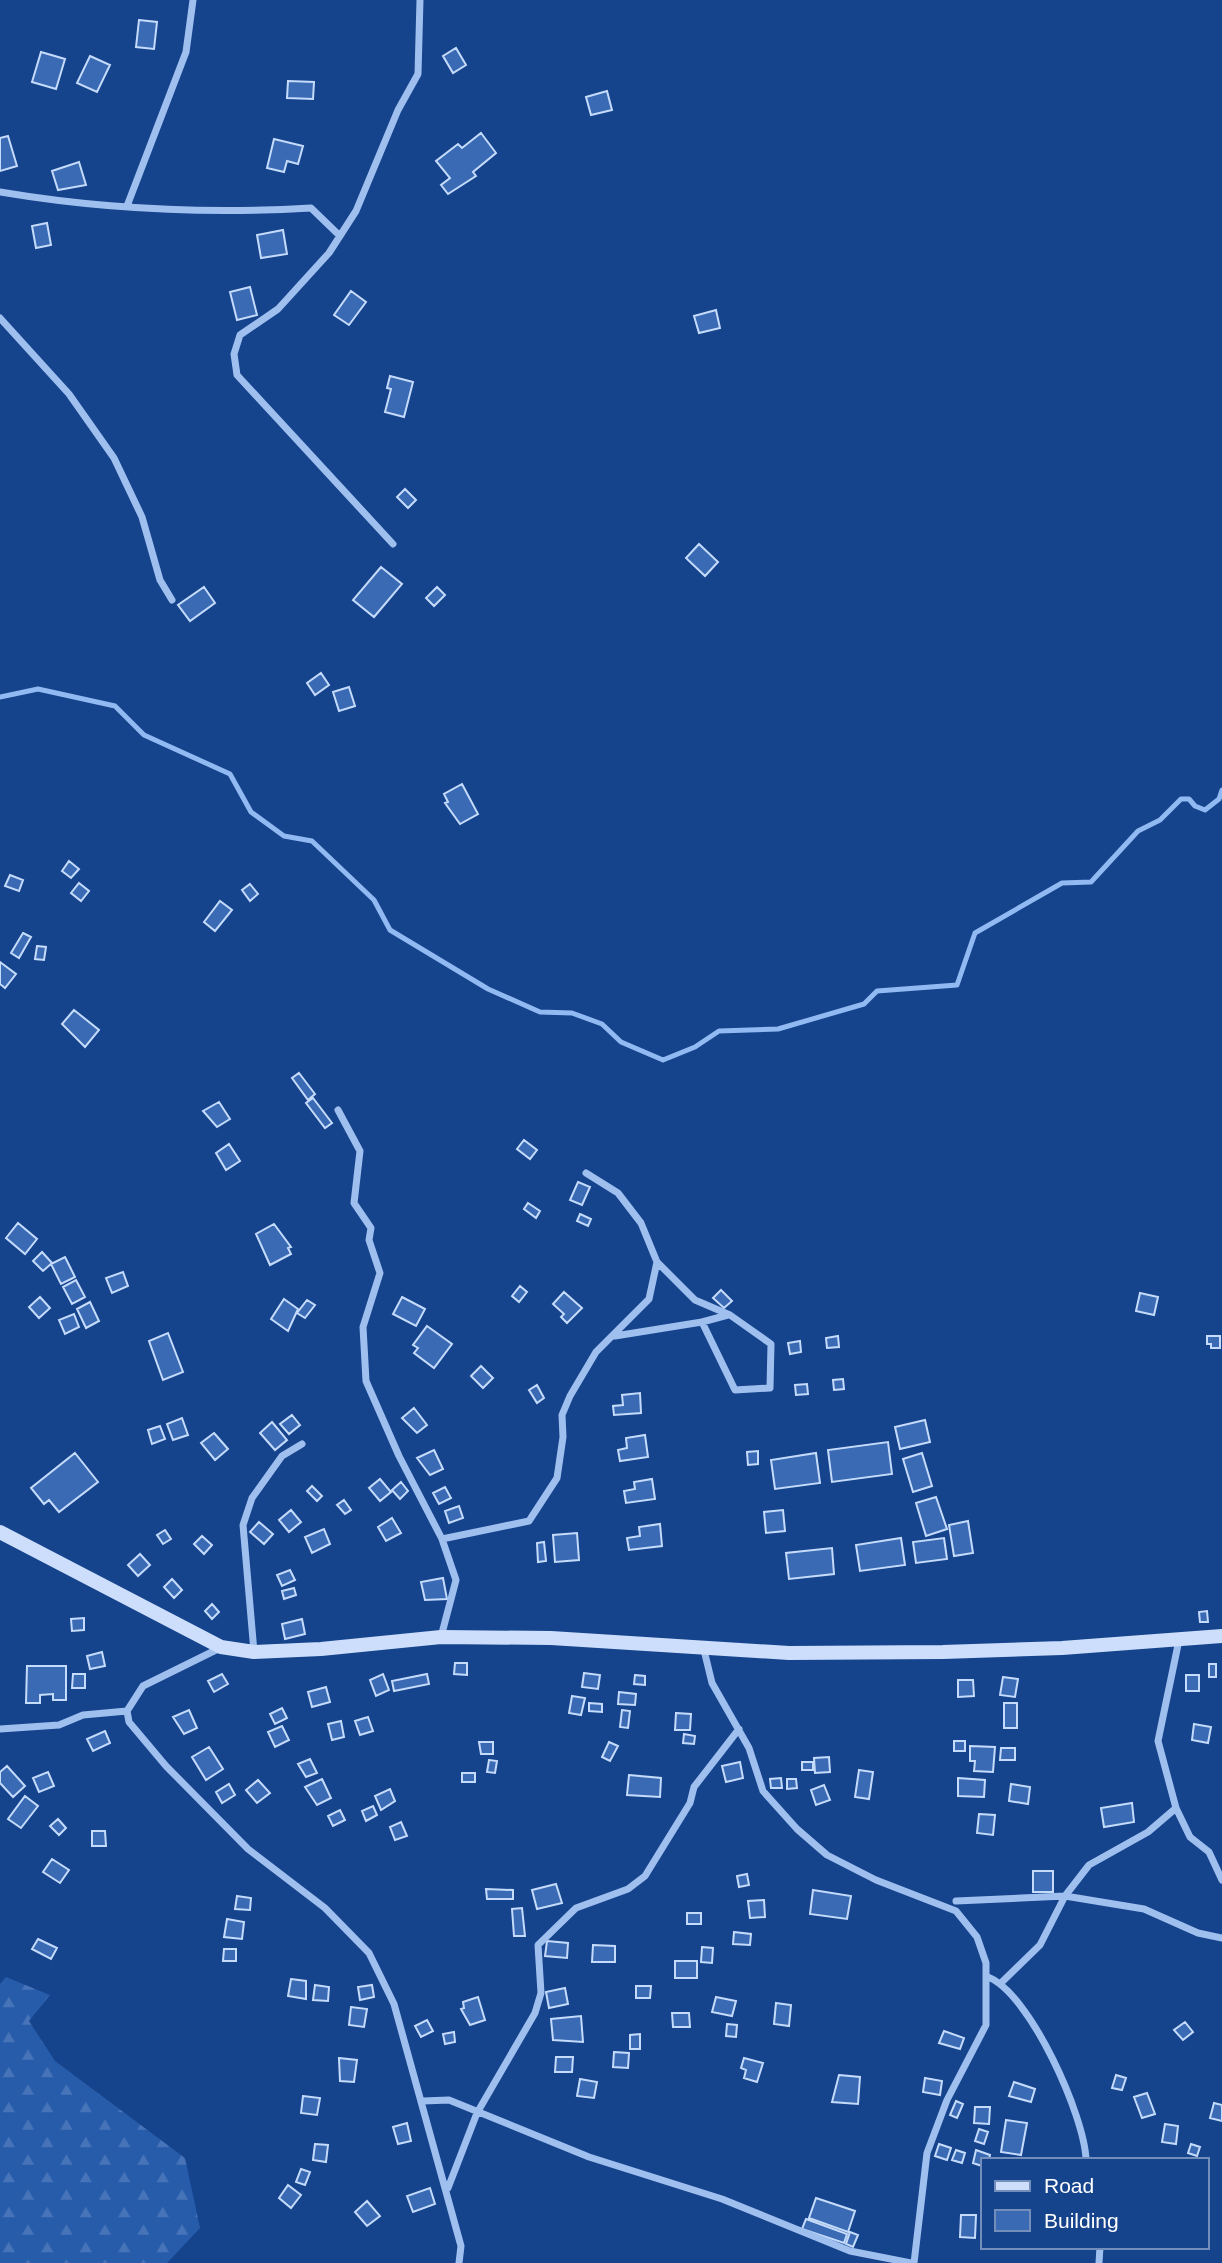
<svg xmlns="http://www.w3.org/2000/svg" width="1222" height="2263" viewBox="0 0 1222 2263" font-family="Helvetica,sans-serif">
<defs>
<pattern id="forest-firs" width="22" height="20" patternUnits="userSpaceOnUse" patternTransform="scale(1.75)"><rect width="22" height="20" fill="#275cab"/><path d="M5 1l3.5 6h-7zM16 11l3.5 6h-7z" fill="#4774b8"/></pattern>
</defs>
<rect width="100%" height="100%" fill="#15438c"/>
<path fill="url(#forest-firs)" d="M6,1977L50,1995L29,2021L55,2061L185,2158L200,2228L167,2263H0V1984Z"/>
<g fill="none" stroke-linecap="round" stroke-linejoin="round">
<path stroke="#91b9f2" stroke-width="5" d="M0,697L38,689L115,706L144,735L230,774L251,812L284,836L312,841L374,900L390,930L488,989L540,1012L572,1013L602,1024L621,1042L663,1060L695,1047L719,1031L778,1029L864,1004L877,991L957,985L975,933L1062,883L1091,882L1138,831L1160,820L1181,799H1189L1195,806L1205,810L1219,799L1222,790"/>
</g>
<path fill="#396ab3" stroke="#c5dbfb" stroke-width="2" d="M139,20L157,22L154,49L136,47Z
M456,48L466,65L453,73L443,56Z
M41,52L65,59L56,89L32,82Z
M90,56L110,65L97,92L77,83Z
M288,81L314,82L313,99L287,98Z
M607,91L612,110L591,115L586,97Z
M481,133L496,153L473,172L476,176L448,194L441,185L450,178L436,161L458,144L462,148Z
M8,136L17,166L0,171V138Z
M274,139L303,146L298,164L287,161L284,172L267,168Z
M79,162L86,185L58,190L52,171Z
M47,223L51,245L36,248L32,226Z
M283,230L287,254L261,258L257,235Z
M250,287L257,315L237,320L230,292Z
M351,291L366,302L349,325L334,315Z
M716,310L720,328L699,333L694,316Z
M390,376L413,382L404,417L385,412L391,389L387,388Z
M405,489L416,500L408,508L397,497Z
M699,544L718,562L705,576L686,558Z
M381,567L402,584L374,617L353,600Z
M204,587L215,603L190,621L178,605Z
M437,587L445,595L434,606L426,598Z
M321,673L329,685L315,695L307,683Z
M349,687L355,706L339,711L333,692Z
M462,784L478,814L460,824L445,803L448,802L444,794Z
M69,861L79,869L71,878L62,871Z
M10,875L23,880L19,891L5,886Z
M79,883L89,891L81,901L71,893Z
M250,884L258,894L250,901L242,890Z
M220,901L232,910L215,931L204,922Z
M23,933L31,937L19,958L11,953Z
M37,946L46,947L44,960L35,959Z
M0,962L16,974L5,988L0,984Z
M74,1010L99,1030L85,1047L62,1024Z
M299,1073L315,1094L308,1100L292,1078Z
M313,1098L332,1123L325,1128L306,1103Z
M219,1102L230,1119L217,1127L203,1111Z
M524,1140L537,1150L530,1159L517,1149Z
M229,1144L240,1161L226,1170L216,1153Z
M578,1182L590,1187L582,1205L570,1200Z
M528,1203L540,1211L536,1218L524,1209Z
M580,1214L591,1219L588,1226L577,1221Z
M18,1223L37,1239L25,1254L6,1238Z
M274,1224L291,1247L288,1248L291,1254L270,1265L256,1234Z
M42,1252L52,1263L43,1271L33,1261Z
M65,1257L75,1277L61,1284L51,1264Z
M123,1272L128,1286L112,1293L106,1278Z
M76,1280L85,1297L72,1304L63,1287Z
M520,1286L527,1292L519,1302L512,1296Z
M721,1290L732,1301L724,1308L713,1298Z
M564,1292L582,1308L567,1323L561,1317L564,1314L553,1304Z
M1140,1293L1158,1297L1154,1315L1136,1311Z
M40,1297L50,1308L39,1318L29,1307Z
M402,1297L425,1309L416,1326L393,1314Z
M284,1299L298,1309L288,1331L271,1319Z
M307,1300L315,1305L305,1318L297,1313Z
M90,1302L99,1321L86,1328L77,1309Z
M74,1314L79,1327L65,1334L59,1320Z
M427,1326L452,1344L434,1368L414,1353L418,1348L413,1345Z
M168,1333L183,1372L163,1380L149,1341Z
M838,1336L839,1347L827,1348L826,1338Z
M1207,1336H1220V1348H1211V1344H1207Z
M800,1341L801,1352L790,1354L788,1343Z
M481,1366L493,1378L483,1388L471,1376Z
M843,1379L844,1389L834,1390L833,1380Z
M807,1384L808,1394L796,1395L795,1385Z
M537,1385L544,1398L537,1403L529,1390Z
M640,1393L641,1413L614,1415L613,1406L623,1405L622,1395Z
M414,1408L427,1425L417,1433L402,1418Z
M292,1415L300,1425L289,1434L280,1424Z
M182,1418L188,1435L173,1440L167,1424Z
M925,1420L930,1442L900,1449L895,1427Z
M272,1422L287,1440L275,1450L260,1433Z
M160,1426L165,1439L152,1444L148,1430Z
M214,1433L228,1449L215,1460L201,1443Z
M645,1435L648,1457L620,1461L618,1450L627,1448L626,1438Z
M888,1442L892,1474L832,1482L828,1450Z
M434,1450L443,1469L430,1475L417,1458Z
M758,1451V1464L748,1465L747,1452Z
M75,1453L98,1482L59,1512L49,1500L44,1504L31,1488Z
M816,1453L820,1483L775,1489L771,1460Z
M922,1453L932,1486L913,1492L903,1459Z
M380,1479L391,1492L380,1501L369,1488Z
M652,1479L655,1499L626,1503L624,1491L635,1489L634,1482Z
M401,1482L408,1491L400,1499L392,1490Z
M312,1486L322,1496L317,1501L307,1491Z
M445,1487L451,1498L439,1504L433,1493Z
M936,1497L947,1529L926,1536L916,1503Z
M344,1500L351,1510L345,1514L337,1505Z
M459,1506L463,1518L449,1523L445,1511Z
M291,1510L301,1522L289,1532L279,1520Z
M783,1510L785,1531L766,1533L764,1512Z
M392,1518L401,1533L386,1541L378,1527Z
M968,1521L973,1553L954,1556L949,1525Z
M259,1522L273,1534L264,1544L250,1532Z
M660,1524L662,1546L629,1550L627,1538L640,1536L639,1527Z
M324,1529L330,1544L312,1553L305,1537Z
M165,1530L171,1539L163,1544L157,1535Z
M577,1533L579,1560L555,1562L553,1535Z
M202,1536L212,1545L204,1554L194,1544Z
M901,1538L905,1565L860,1571L856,1545Z
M944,1538L947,1559L916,1563L913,1542Z
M544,1542L546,1561L538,1562L537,1543Z
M832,1548L834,1574L789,1579L786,1553Z
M140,1554L150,1565L138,1576L128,1565Z
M290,1570L295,1580L282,1586L277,1575Z
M443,1578L447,1599L425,1600L421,1582Z
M172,1579L182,1590L174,1598L164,1587Z
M294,1588L296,1595L284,1599L282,1591Z
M212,1604L219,1612L212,1619L205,1611Z
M1207,1611L1208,1622H1200L1199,1612Z
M84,1618V1630L72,1631L71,1619Z
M302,1619L305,1634L285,1639L282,1624Z
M102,1652L105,1666L90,1669L87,1656Z
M455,1663H467V1675L454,1674Z
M1209,1664H1216V1677H1209Z
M27,1666H66V1700H53V1694L40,1695V1703H26Z
M584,1673L600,1675L598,1689L582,1687Z
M73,1674H85V1688H72Z
M222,1674L228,1684L214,1692L208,1681Z
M383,1674L389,1690L376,1696L370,1680Z
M427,1674L429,1684L394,1691L392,1681Z
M635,1675L645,1676V1685L634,1684Z
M1186,1675H1199V1691H1186Z
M1003,1677L1018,1679L1015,1697L1000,1695Z
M958,1680H973L974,1696L958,1697Z
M326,1687L330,1702L312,1707L308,1692Z
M619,1692L636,1694L635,1705L618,1704Z
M572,1696L585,1698L581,1715L569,1713Z
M589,1703L602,1704V1712L589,1711Z
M1004,1703H1017V1728H1004Z
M282,1708L287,1718L275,1724L270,1714Z
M189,1710L197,1728L184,1734L173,1717Z
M622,1710L630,1711L628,1728L620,1727Z
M676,1713L691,1714L690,1730H675Z
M368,1717L373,1731L360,1735L355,1721Z
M341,1721L344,1737L332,1740L328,1724Z
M1194,1724L1211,1727L1208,1743L1192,1740Z
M282,1726L289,1740L275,1747L268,1732Z
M105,1731L110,1743L93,1751L87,1739Z
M684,1734L695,1736L694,1744L683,1743Z
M954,1741H965V1751H954Z
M479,1742H493V1754H481Z
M609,1742L618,1746L610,1761L602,1757Z
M970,1746L995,1747L993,1772L974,1771L975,1761H970Z
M209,1747L223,1769L206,1780L192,1757Z
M1001,1748H1015V1760H1000Z
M829,1757L830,1772L815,1773L814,1758Z
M310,1759L317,1773L306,1777L298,1764Z
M489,1760L497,1761L495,1773L487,1772Z
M740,1762L743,1778L726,1782L722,1766Z
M802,1762H813V1770H802Z
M7,1766L25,1786L13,1797L0,1783V1772Z
M859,1770L873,1772L869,1799L855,1797Z
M48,1772L54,1786L39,1792L33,1778Z
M462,1773H475V1782H462Z
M629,1775L661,1778L660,1797L627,1795Z
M781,1778L782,1788H771L770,1779Z
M958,1778L985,1780L984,1797L958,1796Z
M322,1779L331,1798L317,1805L305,1787Z
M787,1779H796L797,1788L787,1789Z
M258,1780L270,1793L257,1803L246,1790Z
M229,1784L235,1795L222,1803L216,1792Z
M1011,1784L1030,1787L1028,1804L1009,1801Z
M824,1785L830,1800L816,1805L811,1790Z
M390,1789L395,1801L381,1810L375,1796Z
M25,1796L38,1806L21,1828L8,1819Z
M1132,1803L1134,1822L1104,1827L1101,1808Z
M373,1806L377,1815L366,1821L362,1811Z
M340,1810L345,1820L333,1826L328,1816Z
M979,1814L995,1815L993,1835L977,1833Z
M58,1819L66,1828L59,1835L50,1826Z
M401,1822L407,1836L395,1840L390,1827Z
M92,1831H105L106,1846H92Z
M52,1859L69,1870L60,1883L43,1872Z
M1033,1871H1053V1892H1033Z
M747,1874L749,1885L739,1887L737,1876Z
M556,1884L562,1903L537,1909L532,1890Z
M486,1889L513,1890V1899H487Z
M813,1890L851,1896L847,1919L810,1914Z
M237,1896L251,1898L250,1910L235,1909Z
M764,1900L765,1917L750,1918L748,1901Z
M522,1908L525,1936H514L512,1909Z
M687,1913H701V1924H687Z
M227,1919L244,1922L242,1939L224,1937Z
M734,1932L751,1934L750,1945L733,1944Z
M38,1939L57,1948L51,1959L32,1949Z
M547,1941L568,1943L567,1958L545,1956Z
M593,1945L615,1946V1962H592Z
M702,1947L713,1948L712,1963L701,1962Z
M224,1949H236V1961H223Z
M675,1961H697V1978H675Z
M291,1979L306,1981V1999L288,1996Z
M315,1985L329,1987L328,2001L313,2000Z
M372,1985L374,1997L360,2000L358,1987Z
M636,1986H651L650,1998H636Z
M565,1988L568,2004L549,2008L546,1992Z
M478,1997L485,2020L470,2025L461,2009L464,2008L463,2002Z
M716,1997L736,2001L732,2016L712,2012Z
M776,2003L791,2005L789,2026L774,2024Z
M351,2007L367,2009L364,2027L349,2025Z
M672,2013H689L690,2027H673Z
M581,2016L583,2042L553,2040L551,2019Z
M427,2020L433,2031L421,2037L415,2026Z
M1185,2022L1193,2032L1183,2040L1174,2030Z
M727,2024L737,2025L736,2037L726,2036Z
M944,2031L964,2038L960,2049L939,2043Z
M454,2032L455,2042L445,2044L443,2034Z
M640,2034V2049H630V2035Z
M614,2052L629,2053L628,2068L613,2067Z
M556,2057H573L572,2072H555Z
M339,2058L357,2060L354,2082L340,2081Z
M744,2058L763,2063L757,2082L744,2078L746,2070L741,2068Z
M839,2075L860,2077L858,2104L832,2102Z
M1116,2075L1126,2078L1122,2090L1112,2088Z
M925,2078L942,2081L940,2095L923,2092Z
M580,2079L597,2082L594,2098L577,2096Z
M1014,2082L1035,2089L1031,2102L1009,2096Z
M1147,2093L1155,2114L1142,2118L1134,2097Z
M303,2096L320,2098L317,2115L301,2113Z
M956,2101L963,2104L957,2118L950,2115Z
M1214,2103L1222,2105V2121L1210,2118Z
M975,2107H990L989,2124L974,2123Z
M1006,2120L1027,2123L1021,2155L1001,2152Z
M407,2123L411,2141L398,2144L393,2127Z
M1165,2124L1178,2126L1176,2144L1162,2142Z
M979,2129L988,2132L984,2144L975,2141Z
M315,2144L328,2145L326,2162L313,2160Z
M939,2144L951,2148L947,2160L935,2156Z
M1191,2144L1200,2147L1197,2156L1188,2153Z
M956,2150L965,2153L962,2163L952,2160Z
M976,2150L990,2155L989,2160H982V2166L973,2163Z
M301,2169L310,2172L305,2185L296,2182Z
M288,2185L301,2195L291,2208L279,2198Z
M430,2188L435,2204L413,2212L407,2196Z
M816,2198L855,2211L848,2232L809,2218Z
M367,2201L380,2216L367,2226L355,2212Z
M961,2215H976L975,2238L960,2237Z
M806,2219L847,2234L844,2243L802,2229Z
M850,2232L858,2235L853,2247L846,2244Z"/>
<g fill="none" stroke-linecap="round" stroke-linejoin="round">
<path stroke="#9fbfef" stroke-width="7" d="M0,192C101,209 208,214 311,208L340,236
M127,206L186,52L193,0
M0,318L69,394L114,458L142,517L160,580L172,600
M393,544L237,375L234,354L240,335L278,309L329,253L356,211L398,110L418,74L420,0
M338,1110L360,1151L354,1203L371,1228L369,1240L380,1273L363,1327L366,1381L399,1456L442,1539L456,1580L441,1637
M702,1322L728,1315
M615,1336L702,1322L735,1390L770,1388L771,1344L730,1315L695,1300L657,1262
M442,1539L529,1521L557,1478L563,1437L562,1415L570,1396L596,1352L649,1299L657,1262L641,1223L618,1193L586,1173
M1179,1640L1158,1741L1176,1808L1190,1837L1209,1852L1222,1880
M703,1646L712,1683L749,1748L763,1791L797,1829L827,1855L876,1880L956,1911L977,1937L986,1963V2025L947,2100L927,2153L914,2263
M220,1648L143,1686L127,1711L129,1722L166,1766L248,1849L325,1908L369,1953L394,2004L461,2246L459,2263
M254,1652L243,1525L252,1498L282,1456L302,1444
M0,1729L59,1725L83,1715L127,1711
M1176,1808L1148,1832L1089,1865L1065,1896L1144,1909L1198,1933L1222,1938
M956,1901L1065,1896L1040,1945L1002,1982
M988,1977C1030,1993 1085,2117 1086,2160
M423,2101L449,2100L589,2157L722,2199L850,2251L911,2263
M448,2188L477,2113L535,2013L541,1993L538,1945L576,1908L628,1889L645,1876L690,1803L694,1787L739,1729
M1099,2263L1100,2247"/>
<path stroke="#ccdefb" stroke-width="14" d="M0,1532L221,1647L254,1652L321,1649L441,1637L551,1638L789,1653L943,1652L1062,1648L1222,1636"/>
</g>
<rect x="981" y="2158" width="228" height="91" fill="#15438c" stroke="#738eba" stroke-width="2"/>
<rect x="995" y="2181" width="35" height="10" fill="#ccdefb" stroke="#738eba" stroke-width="2"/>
<text x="1044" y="2193" font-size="21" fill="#ffffff">Road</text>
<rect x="995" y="2210" width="35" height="21" fill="#396ab3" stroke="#738eba" stroke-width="2"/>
<text x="1044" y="2228" font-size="21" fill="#ffffff">Building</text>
</svg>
